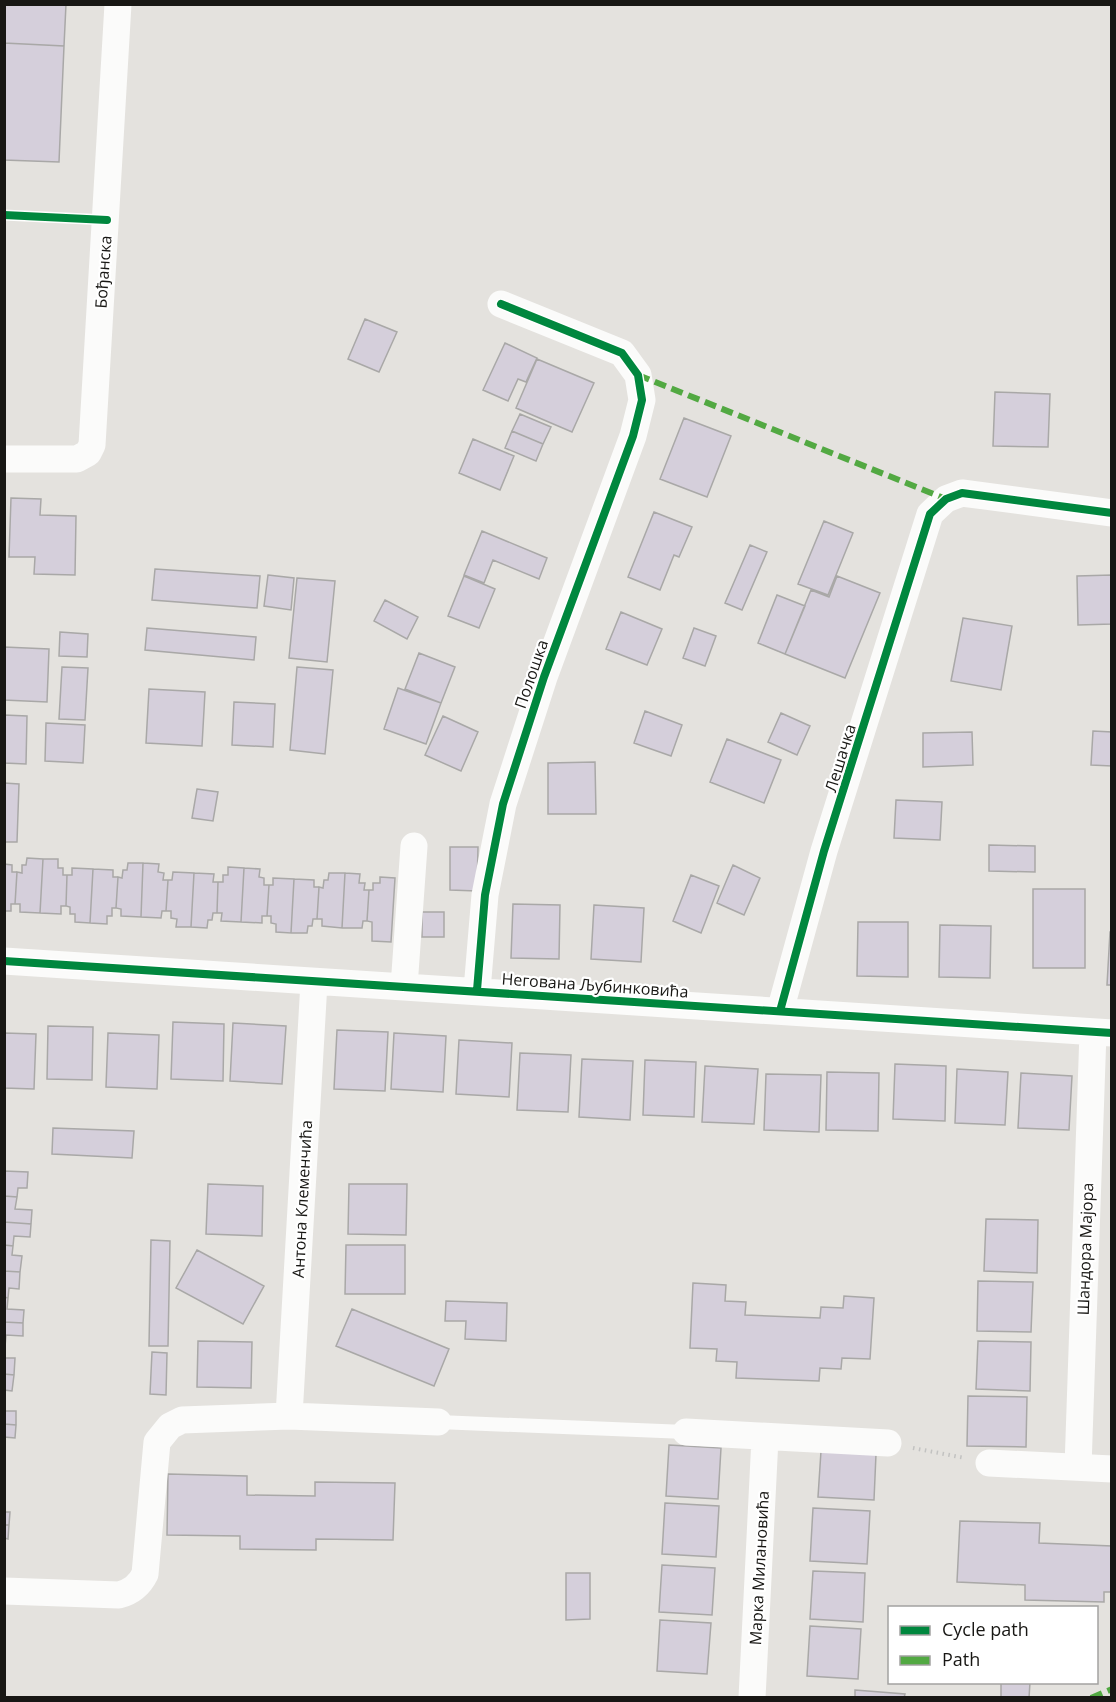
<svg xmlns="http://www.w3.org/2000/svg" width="1116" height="1702" viewBox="0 0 1116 1702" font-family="'Open Sans',sans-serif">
<rect width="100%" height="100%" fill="#e4e2de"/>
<path fill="#d5cfdb" stroke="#a9a8a7" stroke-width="1.5" d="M4,4H66L64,46L4,43Z
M4,43L64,46L59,162L4,160Z
M365,319L397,332L379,372L348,359Z
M505,343L537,358L526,382L518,379L508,401L483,390Z
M537,359L594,383L572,432L516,408Z
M995,392L1050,394L1048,447L993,446Z
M520,414L551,427L543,444L512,431Z
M684,418L731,436L707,497L660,479Z
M512,431L543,444L536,461L505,448Z
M473,439L514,456L500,490L459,473Z
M11,498L41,499L40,515L76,516L75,575L34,574L35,557H9Z
M654,512L692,527L679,557L674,555L660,590L628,577Z
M824,521L853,533L828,595L798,584Z
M482,531L547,558L539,579L493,560L484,583L464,575Z
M750,545L767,552L742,610L725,603Z
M155,569L260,576L257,608L152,600Z
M268,575L294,578L291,610L264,606Z
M1112,575V624L1078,625L1077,576Z
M464,576L495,589L479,628L448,616Z
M837,576L880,593L845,678L785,654L811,590L829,597Z
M297,578L335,581L327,662L289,658Z
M777,595L805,606L785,654L758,643Z
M385,600L418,617L407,639L374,621Z
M621,612L662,629L647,665L606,649Z
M963,618L1012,626L1001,690L951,681Z
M147,628L256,637L254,660L145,650Z
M694,628L716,636L705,666L683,658Z
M60,632L88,634L87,657L59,656Z
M4,647L49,649L47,702L4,700Z
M419,653L455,667L441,703L405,689Z
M62,667L88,668L85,720L59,719Z
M297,667L333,670L325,754L290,750Z
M398,688L441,703L426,744L384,729Z
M149,689L205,692L202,746L146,743Z
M234,702L275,704L273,747L232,745Z
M645,711L682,725L671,756L634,743Z
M781,713L810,726L797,755L768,742Z
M4,715L27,716L26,764L4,763Z
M443,716L478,732L461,771L425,755Z
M46,723L85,725L83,763L45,761Z
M1093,731L1112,732V766L1091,765Z
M972,732L973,765L923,767V733Z
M727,739L781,760L764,803L710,782Z
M595,762L596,814H548V763Z
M4,783L19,784L17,842H4Z
M197,789L218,792L213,821L192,818Z
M896,800L942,802L940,840L894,838Z
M989,845L1035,846V872L989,871Z
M450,847H478L477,891L450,890Z
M27,858L43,859L40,913L20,912V904H15L17,872L22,873V865H26Z
M43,859H58V868H63V875H67L66,906H61V914L40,913Z
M128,863H143L141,917L121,916V909L116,908L118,877L122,878L123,870H127Z
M143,863L159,864L158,872L164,873L163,880H168L166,911H162L161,918L141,917Z
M4,864L12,865V872H17L15,904H11V911H5V917Z
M733,865L760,878L744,915L717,903Z
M228,867L244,868L241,922L221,921L222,913H217L218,882H223V875H228Z
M72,868L93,869L90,923L75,922V914H70V907L66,906L67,875H72Z
M244,868L260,869L259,877L264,878V885H269L267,916H262V923L241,922Z
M93,869L113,870V877H118L116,908H112V916H107V924L90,923Z
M173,872L194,873L191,927H176L177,919L171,918V911H166L168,880H172Z
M194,873L214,874L213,882H218L217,913H213L212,920H208L207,928L191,927Z
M329,873H345L342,928L322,926V919H317L319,887L323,888L324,880H328Z
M345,873L360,874L359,883H365L364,890H369L367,921H363L362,928H342Z
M691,875L719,886L701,933L673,921Z
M380,877L395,878L391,942L372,941V922L367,921L369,890H373V883H380Z
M273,878L294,879L291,933L276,932V924L271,923V916H267L269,885H273Z
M294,879L314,880V887H319L317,919H313L312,926H308L307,933H291Z
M1033,889H1085V968H1033Z
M513,904L560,905L559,959L511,958Z
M594,905L644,908L641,962L591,959Z
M422,912H444V937H422Z
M858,922H908V977L857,976Z
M940,925L991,926L990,978L939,977Z
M1110,932H1112V985H1107Z
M173,1022L224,1024L223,1081L171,1079Z
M233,1023L286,1026L282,1084L230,1081Z
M48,1026L93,1027L92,1080L47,1079Z
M337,1030L388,1032L385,1091L334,1089Z
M4,1033L36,1034L34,1089L4,1088Z
M108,1033L159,1035L157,1089L106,1087Z
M394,1033L446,1036L443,1092L391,1089Z
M459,1040L512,1043L509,1097L456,1094Z
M520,1053L571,1055L568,1112L517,1110Z
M582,1059L633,1061L630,1120L579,1117Z
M645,1060L696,1062L694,1117L643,1115Z
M895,1064L946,1066L945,1121L893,1119Z
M705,1066L758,1069L754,1124L702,1122Z
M957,1069L1008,1072L1005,1125L955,1123Z
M827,1072L879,1073L878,1131L826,1130Z
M1021,1073L1072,1076L1069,1130L1018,1128Z
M766,1074L821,1075L819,1132L764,1130Z
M53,1128L134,1131L132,1158L52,1154Z
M4,1171L28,1172L27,1188H18L17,1197L4,1196Z
M208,1184L263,1186L262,1236L206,1234Z
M349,1184H407L406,1235L348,1234Z
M4,1196L17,1197L15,1209L32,1210L31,1224L4,1222Z
M986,1219L1038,1220L1037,1273L984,1271Z
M4,1222L31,1224L30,1237L14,1236L13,1246L4,1245Z
M151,1240L170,1241L168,1346H149Z
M4,1245L13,1246L12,1255L22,1256L20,1272L4,1271Z
M346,1245H405V1294H345Z
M197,1250L264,1286L243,1324L176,1288Z
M4,1271L20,1272L19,1289L9,1288L8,1298L4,1297Z
M978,1281L1033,1282L1031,1332L977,1331Z
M693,1283L726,1285L725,1301L746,1302L745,1315L820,1318L821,1307L843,1308L844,1296L874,1298L870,1359L842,1358L841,1369L820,1368L819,1381L736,1378L737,1362L716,1361L717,1349L690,1348Z
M4,1297L8,1298L7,1309L24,1310L23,1323L4,1322Z
M446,1301L507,1303L506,1341L465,1339L466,1321H445Z
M352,1309L449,1349L434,1386L336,1346Z
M4,1322L23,1323V1336L6,1335L5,1347Z
M198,1341L252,1342L251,1388L197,1387Z
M978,1341L1031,1342L1030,1391L976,1389Z
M4,1347L5,1358H15L14,1375L4,1374Z
M152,1352L167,1353L166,1395L150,1394Z
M4,1374L14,1375L12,1391L4,1390Z
M968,1396L1027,1397L1026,1447L967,1446Z
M4,1411H16V1425L4,1424Z
M4,1424L16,1425L15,1438L4,1437Z
M669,1445L721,1448L718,1499L666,1496Z
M821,1451L876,1454L874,1500L818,1497Z
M168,1474L247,1476V1495L315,1496V1482L395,1483L393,1540L316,1539V1550L240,1549V1536L167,1535Z
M665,1503L719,1506L716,1557L662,1554Z
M813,1508L870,1511L867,1564L810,1561Z
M4,1512H10L9,1525H4Z
M960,1521L1040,1523L1039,1543L1112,1546V1592H1104V1602L1025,1600V1585L957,1582Z
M4,1525H9L8,1539L4,1538Z
M662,1565L715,1568L712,1615L659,1612Z
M813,1571L865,1573L863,1622L810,1619Z
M566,1573H590V1619L566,1620Z
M660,1620L711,1623L707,1674L657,1671Z
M810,1626L861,1629L858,1679L807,1676Z
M1001,1682H1030L1029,1698H1001Z
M855,1690L905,1694L904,1698H855Z"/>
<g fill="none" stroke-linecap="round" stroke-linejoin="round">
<path stroke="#c2c2c1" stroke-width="4" stroke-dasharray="1.5 4.5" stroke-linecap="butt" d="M913,1448L965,1458"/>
<path stroke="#fbfbfa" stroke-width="14" d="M438,1422L686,1432"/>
<path stroke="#fbfbfa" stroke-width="27" d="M4,459H77L88,453L92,445L118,4
M4,961L1112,1033
M404,987L414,846
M477,990L485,895L503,804L544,677L633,436L642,400L638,375L622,353L501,304
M780,1011L824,851L930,514L946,499L962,493L1112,513
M289,1416L314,982
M686,1432L888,1443
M989,1463L1112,1469
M1078,1467L1093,1032
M4,1591L119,1595C131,1592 139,1586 145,1574L157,1442L170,1426L182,1420L289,1416L438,1422
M752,1698L765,1438"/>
<path stroke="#52a942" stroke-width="6" stroke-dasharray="12 6" stroke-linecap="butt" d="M638,375L946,499
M1091,1698L1112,1689"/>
<g stroke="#fff" stroke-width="11">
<path id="cycleway" d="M4,215L107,220
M4,961L1112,1033
M477,990L485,895L503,804L544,677L633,436L642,400L638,375L622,353L501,304
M780,1011L824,851L930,514L946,499L962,493L1112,513"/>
</g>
<use href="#cycleway" stroke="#00873e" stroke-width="8"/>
</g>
<g text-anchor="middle" stroke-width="4.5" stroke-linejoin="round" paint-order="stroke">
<g font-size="16" fill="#181714" stroke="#fff">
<text transform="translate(103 272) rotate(-86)" y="6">Бођанска</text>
<text transform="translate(531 674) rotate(-71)" y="6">Полошка</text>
<text transform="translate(840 758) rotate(-73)" y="6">Лешачка</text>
<text transform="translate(595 985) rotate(4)" y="6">Негована Љубинковића</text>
<text transform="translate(302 1199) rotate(-87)" y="6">Антона Клеменчића</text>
<text transform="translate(1085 1249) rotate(-88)" y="6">Шандора Мајора</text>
<text transform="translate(759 1568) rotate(-87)" y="6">Марка Милановића</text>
</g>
</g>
<rect width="1116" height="1702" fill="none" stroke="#181714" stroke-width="12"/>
<rect x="888" y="1606" width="210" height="78" fill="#ffffff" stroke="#a3a2a1" stroke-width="1.5"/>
<rect x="900" y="1626" width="30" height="9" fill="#00873e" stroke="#a3a2a1" stroke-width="1.5"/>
<text x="942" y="1636" font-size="18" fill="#181714">Cycle path</text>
<rect x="900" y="1656" width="30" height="9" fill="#52a942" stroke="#a3a2a1" stroke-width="1.5"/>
<text x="942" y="1666" font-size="18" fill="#181714">Path</text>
</svg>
